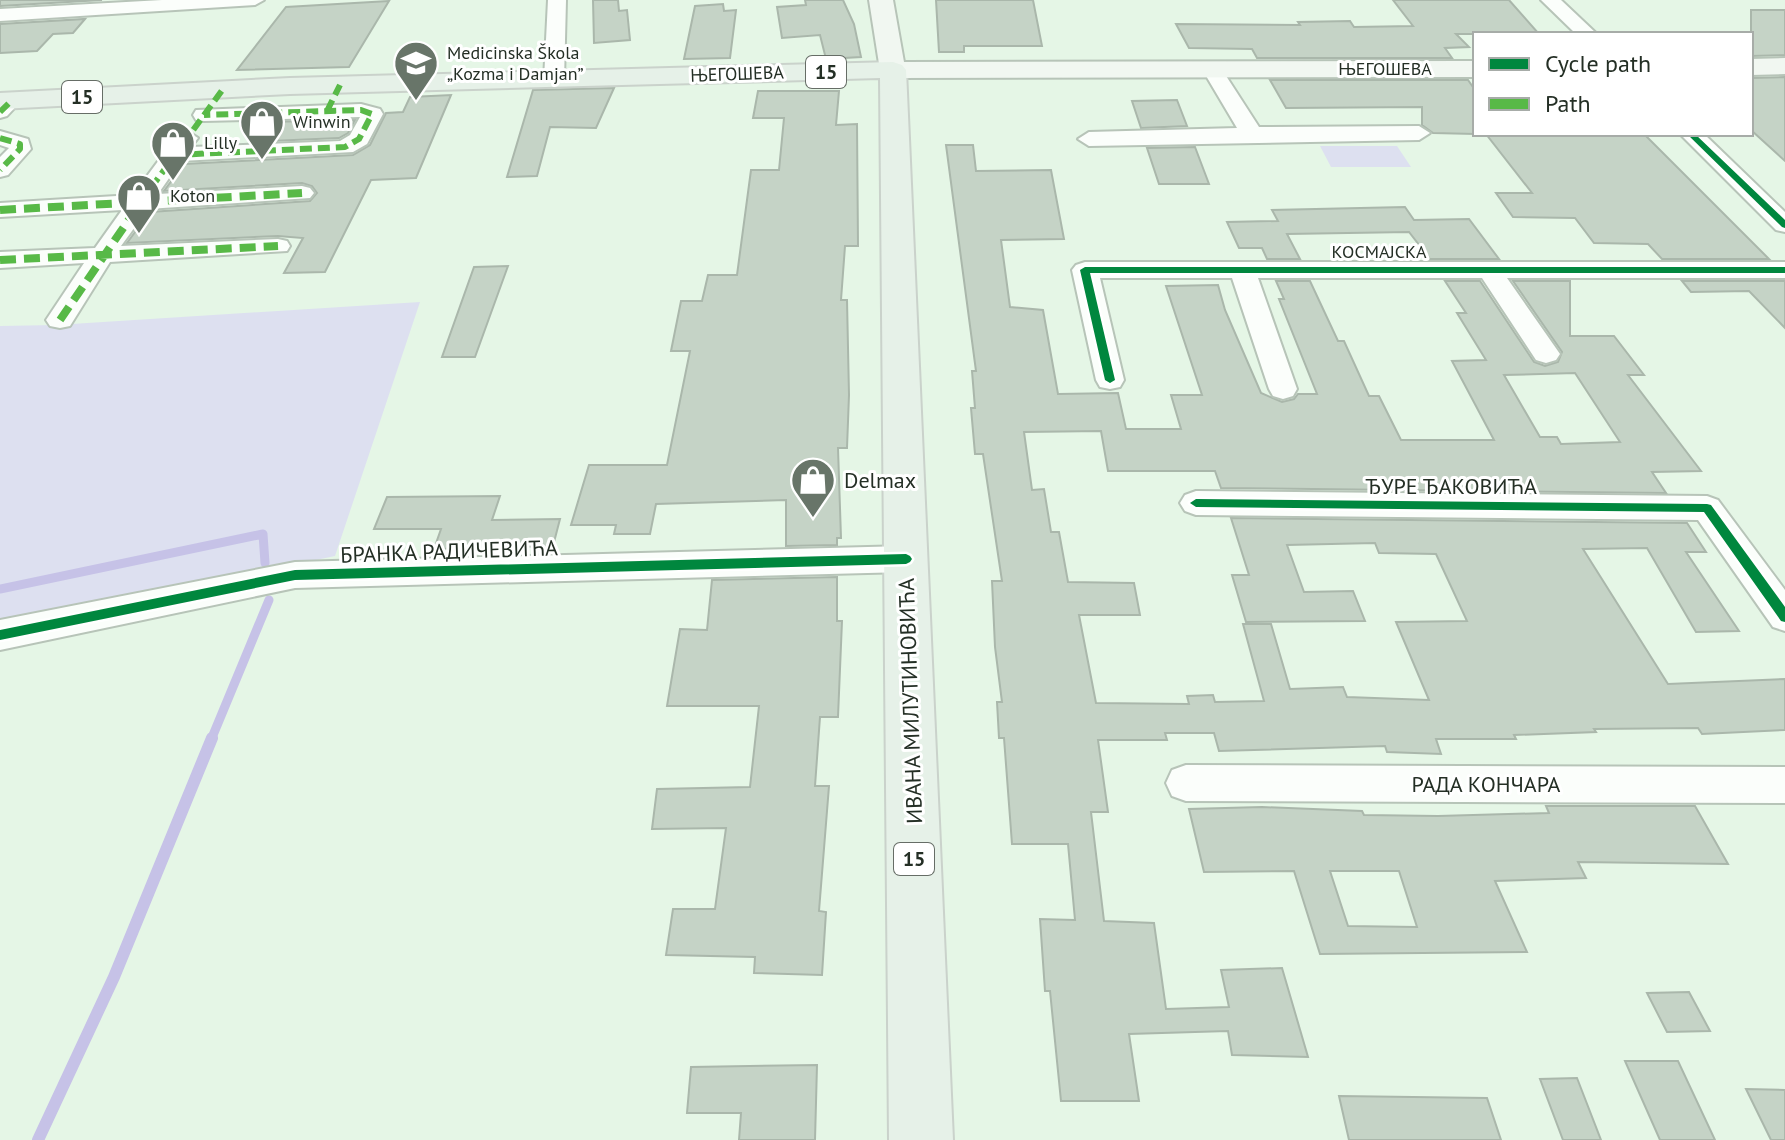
<svg xmlns="http://www.w3.org/2000/svg" width="1785" height="1140" viewBox="0 0 1785 1140" font-family="'PT Sans',sans-serif">
<rect width="100%" height="100%" fill="#e5f6e6"/>
<path fill="#dde0f0" d="M1320,146H1397L1411,167H1331Z
M420,302L335,556L0,625V326L56,325Z"/>
<g fill="none" stroke-linecap="round" stroke-linejoin="round">
<path stroke="#c6c2e7" stroke-width="9" d="M0,589L263,534L265,563
M211,740L269,600"/>
<path stroke="#c6c2e7" stroke-width="12" d="M38,1140L114,977L212,738"/>
</g>
<path fill="#c5d3c6" stroke="#aab7ab" stroke-width="2" fill-rule="evenodd" d="M0,0H102L0,6Z
M593,0H618L619,11L627,10L630,40L594,43Z
M805,0H843L854,24L861,57L826,59L820,35L782,38L777,7L806,5Z
M936,0H1033L1042,46H964V52H939Z
M1393,0H1509L1539,34H1456L1469,47L1445,48L1452,58H1257L1252,49L1189,48L1176,24L1300,25L1298,22L1350,21L1354,27L1413,26Z
M389,1L349,67L237,70L286,7Z
M723,4L724,11L736,10L730,58L684,59L695,6Z
M1751,10H1785V55L1751,56Z
M85,19L73,33L53,34L37,51L0,53V24Z
M1785,77V161L1751,130V78Z
M1270,80H1468L1475,90V134L1433,133L1422,125V107L1286,108Z
M614,88L596,128L550,127L537,176L507,177L533,90Z
M758,91H839L836,125L857,124L858,246H845L841,300H847L849,395L847,448H838L841,538H837V545L786,546V500L656,504L650,534H614L616,525H571L589,465H667L690,351H671L681,301H702L708,275H737L751,170H779L784,118H753Z
M451,95L416,178L371,180L325,272L284,273L303,238L278,236L127,243L150,212L310,201L317,193L312,186L302,183L164,191L184,164L353,155L370,145L386,113L403,112L410,97Z
M1177,100L1187,126L1141,128L1132,101Z
M355,120L348,133L339,138L251,142L264,122Z
M1486,134H1644L1769,259H1662L1648,244L1594,243L1575,218L1513,217L1496,193H1532Z
M946,145H973L976,171L1051,170L1064,239L1001,240L1010,307L1043,310L1058,394L1118,393L1126,429H1181L1171,395H1202L1166,286L1218,285L1225,310L1261,393L1282,402L1294,399L1298,394H1317L1279,299H1284L1276,281H1310L1338,341H1344L1369,396H1379L1401,440H1494L1452,361L1486,360L1457,313H1466L1445,281H1480L1534,362L1545,366L1558,362L1562,352L1513,281H1570V336H1614L1644,375H1628L1701,471L1652,472L1666,493L1221,488L1215,471H1108L1101,431L1024,432L1032,490L1044,489L1051,532H1059L1068,582L1134,583L1140,615H1079L1096,703L1189,704L1187,696L1213,695L1215,702L1264,701L1243,624H1271L1290,689L1343,687L1347,697L1429,700L1396,622L1467,621L1436,554L1379,553L1375,543L1287,545L1304,592L1353,591L1365,621L1246,622L1232,575H1249L1231,518L1687,523L1706,552H1686L1739,631L1696,632L1647,548L1583,549L1668,684L1785,679V730L1702,734L1698,728L1594,729L1596,732L1514,735L1516,739H1436L1441,754L1387,752L1385,746L1219,751L1214,733H1165L1167,740H1098L1108,812H1091L1104,921L1154,923L1166,1009L1229,1007L1221,970L1282,968L1308,1057L1232,1055L1228,1031L1129,1034L1139,1101H1061L1050,991H1045L1040,919L1075,920L1068,844H1012L1004,738H999L997,702H1002L995,647L992,581H1002L983,454H975L971,408H975L972,371H976ZM1575,373L1620,442L1561,444L1557,437H1540L1504,375Z
M1195,147L1209,184H1159L1147,148Z
M1405,207L1414,220L1469,219L1499,259H1430L1409,232L1287,234L1300,259H1267L1262,248H1239L1227,222L1278,221L1272,210Z
M508,266L475,357H442L474,267Z
M1682,281H1785V328L1749,291L1691,292Z
M500,496L492,520L560,519L553,546L434,549L441,529H374L387,497Z
M837,577V621H842L838,717H820L815,786H829L819,911L826,912L822,975L754,973L755,957L666,955L673,909H715L726,828L652,829L657,789L750,787L759,706H667L680,629L707,630L712,580Z
M1546,806H1695L1728,864L1578,862L1586,878L1495,881L1527,952L1320,954L1294,871L1204,872L1189,809L1262,807L1362,811L1364,815L1438,816L1549,813ZM1330,871H1399L1417,927L1348,926Z
M1689,992L1710,1031L1667,1032L1647,993Z
M1625,1061H1678L1715,1140H1660Z
M817,1065L815,1140H739L741,1113H687L691,1067Z
M1577,1078L1601,1140H1563L1540,1079Z
M1746,1089L1785,1090V1140H1771Z
M1339,1096L1487,1098L1501,1140H1349Z"/>
<g fill="none" stroke-linecap="round" stroke-linejoin="round">
<g stroke="#b7c4b8" stroke-width="4">
<path id="street" d="M162,0H264L255,5L0,21V9Z
M548,0H566L564,80L554,86L544,80Z
M1541,0H1561L1597,34H1576Z
M1212,63L1219,65L1259,127L1419,126L1430,133L1419,140L1089,146L1078,139L1089,132L1237,128L1202,69Z
M11,95L21,101L7,116L0,118V100Z
M361,104L380,109L383,114L367,144L353,152L181,161L158,194L302,186L310,188L314,193L310,198L148,209L121,246L278,239L287,241L290,246L287,251L110,262L70,326L60,328L50,326L46,320L84,263L0,268V252L95,248L122,210L0,217V203L133,195L179,133L187,131L198,138L191,147L340,141L350,135L360,117L204,121L196,120L193,115L196,110Z
M0,131L28,139L31,149L8,175L0,177V157L9,148L0,145Z
M1680,134H1704L1785,212V232L1776,230Z
M1085,262H1785V278H1507L1560,354L1556,360L1546,363L1536,360L1482,278H1258L1297,389L1293,396L1283,399L1273,396L1269,389L1232,278H1100L1124,380L1120,387L1110,389L1100,387L1096,380L1072,270L1076,265Z
M1196,491L1707,496L1718,500L1785,590V631L1773,627L1698,520L1196,515L1185,511L1180,503L1185,495Z
M906,546L918,550L923,559L918,568L906,572L295,588L0,650V620L295,562Z
M1186,765L1785,767V803L1186,801L1172,796L1166,783L1172,770Z"/>
</g>
<g stroke="#b7c4b8" stroke-width="4">
<path id="secondary" d="M869,0H893L904,62L1475,61V77L893,78L884,75L880,70Z
M1785,58V74L1751,75V59Z"/>
</g>
<g stroke="#cad2cb" stroke-width="4">
<path id="primary" d="M893,62L902,65L906,70L953,1140H889L880,78L290,94L0,109V93L290,78Z"/>
</g>
<use href="#street" fill="#fbfefb" fill-rule="evenodd"/>
<use href="#secondary" fill="#f1f7f1" fill-rule="evenodd"/>
<use href="#primary" fill="#e6f1e8" fill-rule="evenodd"/>
<path stroke="#58b947" stroke-width="6" stroke-dasharray="12 6" stroke-linecap="butt" d="M327,111L340,85
M0,112L11,101
M0,138L20,144V149L0,170
M174,155L345,147L359,139L372,114L361,110L204,115
M151,188L223,89"/>
<path stroke="#58b947" stroke-width="8" stroke-dasharray="16 8" stroke-linecap="butt" d="M0,210L302,193
M0,260L278,246
M60,320L152,186"/>
<g stroke="#fff" stroke-width="5">
<path id="cycleway" d="M1687,134H1695L1785,220V228L1782,227Z
M1085,267H1785V273H1090L1115,380L1110,383L1105,380L1080,270Z
M1196,499L1707,504L1711,505L1785,607V622L1781,621L1704,512L1196,507L1190,503Z
M906,554L910,556L912,559L910,562L906,564L295,580L0,640V630L295,570Z"/>
</g>
<use href="#cycleway" fill="#00873e" fill-rule="evenodd"/>
</g>
<defs>
<g id="school-pin" transform="scale(2.3)"><path d="M0 17L-7.5 6A9.5 9.5 0 1 1 7.5 6Z" fill="#687569" stroke="#fff"/><path d="M0-5L7-2L0 1L-7-2ZM-4 1L0 2.5L4 1V4Q0 6-4 4Z" fill="#fff"/></g>
<g id="shop-pin" transform="scale(2.3)"><path d="M0 17L-7.5 6A9.5 9.5 0 1 1 7.5 6Z" fill="#687569" stroke="#fff"/><path d="M-5-2.5h2.3a2.7 3.5 0 0 1 5.4 0H5L5.5 6h-11ZM-1.5-2.5h3a1.5 2.3 0 0 0-3 0Z" fill="#fff"/></g>
</defs>
<g fill-rule="evenodd">
<use href="#school-pin" x="416" y="63"/>
<use href="#shop-pin" x="262" y="122"/>
<use href="#shop-pin" x="173" y="143"/>
<use href="#shop-pin" x="139" y="196"/>
<use href="#shop-pin" x="813" y="480"/>
</g>
<g text-anchor="middle" stroke-width="6" stroke-linejoin="round" paint-order="stroke">
<g font-size="18" fill="#242f25" stroke="#fff" text-anchor="start">
<text x="447" y="59">Medicinska Škola<tspan x="447" dy="21">„Kozma i Damjan”</tspan></text>
<text x="293" y="128">Winwin</text>
<text x="204" y="149">Lilly</text>
<text x="170" y="202">Koton</text>
</g>
<g font-size="18" fill="#242f25" stroke="#fff">
<text x="1385" y="75">ЊЕГОШЕВА</text>
<text transform="translate(737 74) rotate(-2)" y="6">ЊЕГОШЕВА</text>
<text x="1379" y="258">КОСМАЈСКА</text>
</g>
<g fill="#fff" stroke="#666d66" stroke-width="2">
<rect x="806" y="56" width="40" height="32" rx="6"/>
<rect x="62" y="81" width="40" height="32" rx="6"/>
<rect x="894" y="843" width="40" height="32" rx="6"/>
</g>
<g font-size="20" font-weight="bold" fill="#242f25">
<text x="826" y="79">15</text>
<text x="82" y="104">15</text>
<text x="914" y="866">15</text>
</g>
<g font-size="22" fill="#242f25" stroke="#fff" text-anchor="start">
<text x="844" y="488">Delmax</text>
</g>
<g font-size="22" fill="#242f25" stroke="#fff">
<text x="1451" y="494">ЂУРЕ ЂАКОВИЋА</text>
<text transform="translate(449 551) rotate(-2)" y="8">БРАНКА РАДИЧЕВИЋА</text>
<text transform="translate(910 701) rotate(-92)" y="8">ИВАНА МИЛУТИНОВИЋА</text>
<text x="1486" y="792">РАДА КОНЧАРА</text>
</g>
</g>
<rect x="1473" y="32" width="280" height="104" fill="#ffffff" stroke="#a7aca8" stroke-width="2"/>
<rect x="1489" y="58" width="40" height="12" fill="#00873e" stroke="#a7aca8" stroke-width="2"/>
<text x="1545" y="72" font-size="24" fill="#242f25">Cycle path</text>
<rect x="1489" y="98" width="40" height="12" fill="#58b947" stroke="#a7aca8" stroke-width="2"/>
<text x="1545" y="112" font-size="24" fill="#242f25">Path</text>
</svg>
